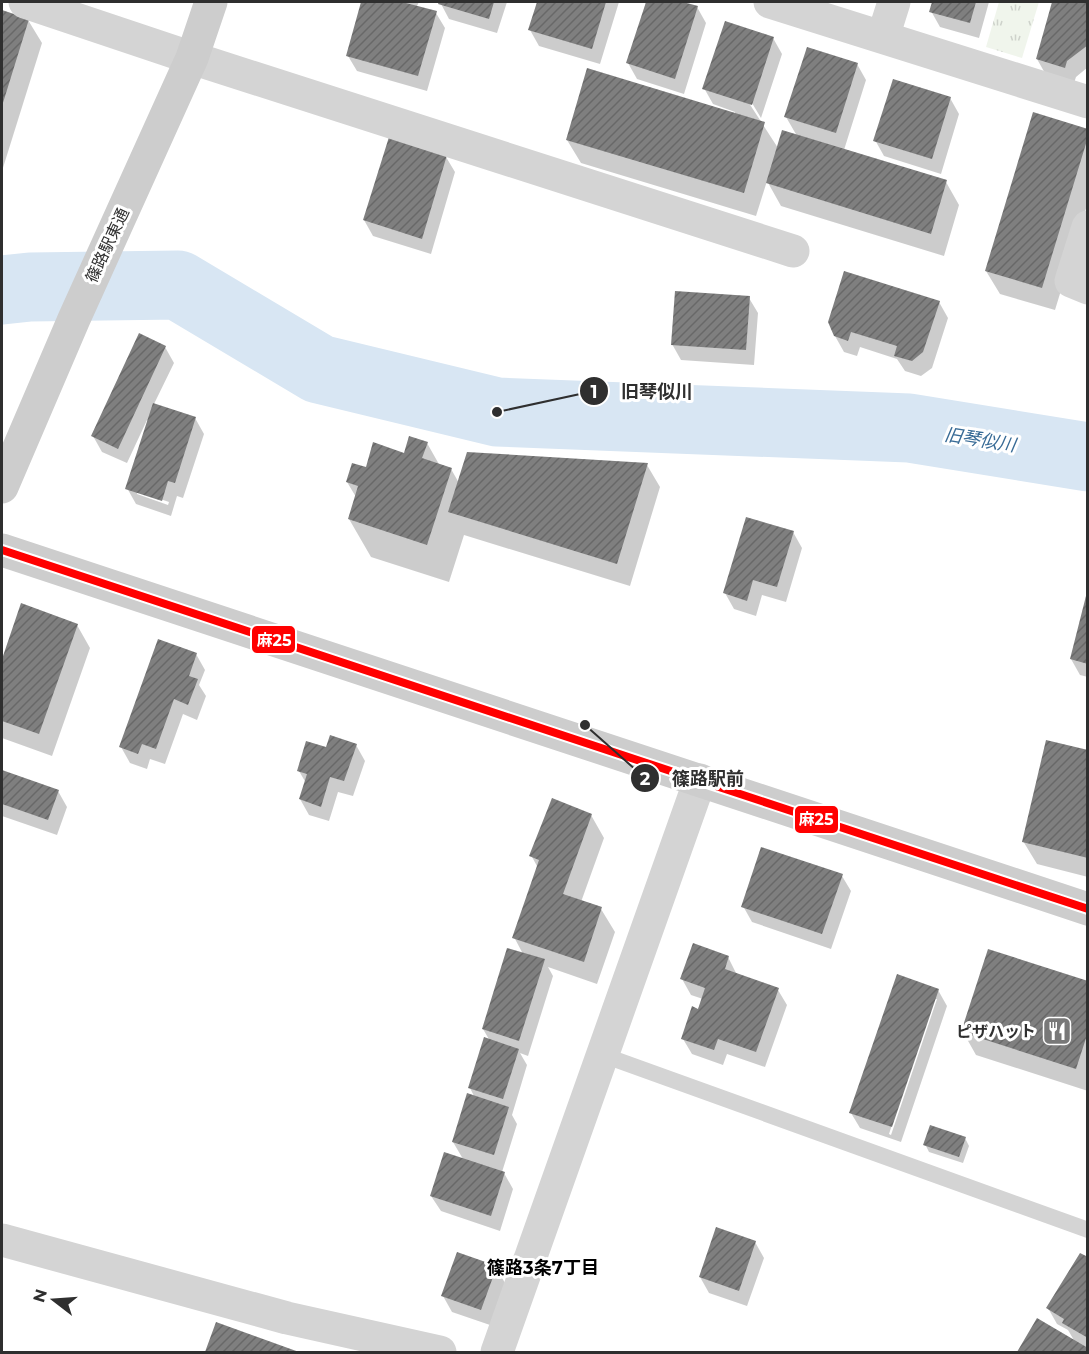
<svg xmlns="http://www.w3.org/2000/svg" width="1089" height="1354" viewBox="0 0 1089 1354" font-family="Montserrat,'Noto Sans JP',sans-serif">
<defs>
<pattern id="grass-tufts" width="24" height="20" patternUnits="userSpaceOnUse" patternTransform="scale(1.5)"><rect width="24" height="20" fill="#f0f5ec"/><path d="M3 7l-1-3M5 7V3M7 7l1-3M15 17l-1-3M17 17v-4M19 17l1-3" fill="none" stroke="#ced2cb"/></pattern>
<pattern id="building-hatch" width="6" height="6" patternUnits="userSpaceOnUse" patternTransform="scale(1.5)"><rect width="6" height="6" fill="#7f7f7f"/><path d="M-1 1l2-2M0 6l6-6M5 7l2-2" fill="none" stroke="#686868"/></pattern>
</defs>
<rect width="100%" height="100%" fill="#fff"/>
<path fill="url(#grass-tufts)" d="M999,2H1039L1022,58L986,47Z"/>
<path fill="#0003" fill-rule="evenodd" d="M363,2H419L417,6L436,13L445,28L427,91L357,71L348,56Z
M440,2H507L497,33L449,19Z
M539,2H619L600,64L539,46L530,30Z
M647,2H678L697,7L706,23L684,94L637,79L628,63Z
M933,2H989L979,38L940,27L931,11Z
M1054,2H1088V67L1076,77L1074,83L1046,75L1037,59Z
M2,11L28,20L42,43L2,171Z
M773,38L782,54L761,118L749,98L747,100L778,148L797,136L786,117L857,64L866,80L844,150L946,182L959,205L944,256L781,206L767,181L756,216L581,163L567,140L735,114V112L713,104L704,88Z
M950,98L959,114L941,174L884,156L875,140Z
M1088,130V202L1055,310L1000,294L986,271Z
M446,157L455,172L431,254L373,236L364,220Z
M749,298L758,313L754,365L681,360L672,344Z
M939,302L948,318L932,368L921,376L905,371L897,359L860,347L857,356L844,352L835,336Z
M165,347L174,363L154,404L195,418L204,434L183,498L177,496L171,516L136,504L127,488L149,421L147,420L127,463L102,452L93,436ZM137,491L169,502L168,505L137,494Z
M427,443L440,466L451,469L459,483L647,465L660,487L630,586L464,535L449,582L371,557L349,519L356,497L347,482L366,469L405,455Z
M793,532L802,548L786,602L762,595L756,616L734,609L725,593Z
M1088,595V677L1080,675L1071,659Z
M22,605L77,625L90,648L52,756L2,738V664Z
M196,654L205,670L199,685L206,696L197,720L183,714L165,764L150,759L147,769L130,763L121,747Z
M356,745L365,761L353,796L338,792L329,821L309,815L300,799L306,783L299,771Z
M1088,751V877L1037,864L1023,841Z
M2,771L58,791L67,807L57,835L2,816Z
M591,815L604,838L581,902L601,909L615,932L597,984L548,967L553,976L528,1056L520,1053L527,1065L512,1115L517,1124L502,1172L504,1173L513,1189L500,1231L441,1211L431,1196L463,1159L453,1142L475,1098L470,1088L490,1041L483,1029L523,954L514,937L538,868L531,855Z
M842,876L851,891L831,949L752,922L743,906Z
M728,957L737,975L778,990L787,1005L765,1067L727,1054L723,1065L692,1054L683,1039L703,999L691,995L682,979Z
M1088,983V1091L976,1055L963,1032Z
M938,990L947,1006L901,1142L860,1128L851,1113ZM934,999H937L891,1135L889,1134Z
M965,1138L969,1146L963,1163L929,1152L925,1144Z
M755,1242L764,1258L747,1306L709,1293L700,1277Z
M1088,1259V1352H1019L1038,1320L1075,1342L1068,1330L1057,1324L1048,1308Z
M496,1267L505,1283L490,1325L452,1312L443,1296Z
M217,1324L296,1352H207Z"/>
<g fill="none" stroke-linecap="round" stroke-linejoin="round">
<path stroke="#d8e6f3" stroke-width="69" d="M2,290L30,287L178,285L319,369L497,412L909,428L1088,457"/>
</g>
<path fill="url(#building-hatch)" d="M361,2H402L437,11L418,76L346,56Z
M439,2H494L489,19L438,4Z
M537,2H606L592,49L528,30Z
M646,2H683L698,6L675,79L626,63Z
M932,2H976L970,23L929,12Z
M1052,2H1088V45L1067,61L1065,68L1036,59Z
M2,10L29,19L2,106Z
M725,21L774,37L752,105L702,89Z
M807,47L858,63L836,133L784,117Z
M587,68L765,122L744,193L566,140Z
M893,79L951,97L932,159L873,141Z
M1033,112L1088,129V137L1042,288L985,271Z
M782,130L947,180L931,234L766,183Z
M389,137L447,155L422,239L363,220Z
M844,271L940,301L923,352L912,361L894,356L897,346L851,332L848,341L834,336L828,322Z
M675,291L750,296L746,350L671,345Z
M139,333L166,346L118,449L91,436Z
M153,403L196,417L175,483L168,481L162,501L125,489Z
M409,436L428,442L422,458L452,468L427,545L348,519L358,486L346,482L352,463L366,467L373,442L404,453Z
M467,452L648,463L617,564L448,512Z
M746,517L794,531L777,587L753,580L747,601L723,593Z
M1087,592H1088V664L1070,659Z
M21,603L78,624L39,734L2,721V659Z
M158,639L197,653L189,676L198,679L188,705L174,699L156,749L142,744L138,754L119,747Z
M330,735L357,744L344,781L330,777L321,807L299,799L307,774L297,771L306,741L326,747Z
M1046,740L1088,750V858L1022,842Z
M2,770L59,790L48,820L2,804Z
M552,798L592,814L563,894L602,907L584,962L512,938L539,860L529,856Z
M761,847L843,874L822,934L741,907Z
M693,943L729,956L725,969L779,988L756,1052L718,1039L714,1050L681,1039L692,1006L698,1009L705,988L680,979Z
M507,948L545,959L519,1041L482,1029Z
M988,949L1088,981V1032L1076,1069L961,1032Z
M897,974L939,989L892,1127L849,1113Z
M484,1037L519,1049L503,1099L468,1088Z
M467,1093L509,1107L494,1155L452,1142Z
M930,1125L966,1137L959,1157L923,1145Z
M444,1152L505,1172L491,1216L430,1196Z
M716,1227L756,1241L739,1291L699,1277Z
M457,1252L497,1266L481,1310L441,1296Z
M1080,1253L1088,1257V1338L1062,1323L1064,1319L1046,1308Z
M1037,1318L1088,1348V1352H1017Z
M216,1322L299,1352H205Z"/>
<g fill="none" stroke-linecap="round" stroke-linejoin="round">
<path stroke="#d4d4d4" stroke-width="16" d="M603,1055L1088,1230"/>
<path stroke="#d4d4d4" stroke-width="33" d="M25,2L192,58L793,251
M770,2L1088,102
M883,37L894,2
M1088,227L1071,281L1088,288
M2,1240L287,1318L440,1352
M497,1352L700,780"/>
<path stroke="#cdcdcd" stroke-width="33" d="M2,487L74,319L192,58L211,2
M2,550L1088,909"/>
<g stroke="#fff" stroke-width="12">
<path id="bus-1" d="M2,550L1088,909"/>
</g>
<use href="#bus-1" stroke="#f00" stroke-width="8"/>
</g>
<defs>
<g id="restaurant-square" transform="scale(1.5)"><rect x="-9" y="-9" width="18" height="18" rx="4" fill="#787878" stroke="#fff"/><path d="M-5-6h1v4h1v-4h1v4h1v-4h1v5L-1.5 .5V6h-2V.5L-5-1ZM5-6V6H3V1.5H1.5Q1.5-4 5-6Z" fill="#fff"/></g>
</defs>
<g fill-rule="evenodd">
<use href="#restaurant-square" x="1057" y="1031"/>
</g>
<g text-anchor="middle" stroke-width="6" stroke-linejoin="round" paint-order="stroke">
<g font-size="16" fill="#2f2f2f" stroke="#fff">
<text transform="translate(107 245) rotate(-65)" y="6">篠路駅東通</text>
</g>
<g font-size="16" font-weight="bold" fill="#2f2f2f" stroke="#fff" text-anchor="end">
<text x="1036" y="1037">ピザハット</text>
</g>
<g font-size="18" font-style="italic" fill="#386b96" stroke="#fff">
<text transform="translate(980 440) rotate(9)" y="6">旧琴似川</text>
</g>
<g font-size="18" font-weight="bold" fill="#000" stroke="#fff">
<text x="543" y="1274">篠路3条7丁目</text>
</g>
</g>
<path fill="none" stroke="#2f2f2f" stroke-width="2" d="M497 412L594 391M585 725L645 778"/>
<g fill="#2f2f2f" stroke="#fff" stroke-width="2">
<circle cx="497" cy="412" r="6"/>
<circle cx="585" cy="725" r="6"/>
<circle cx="594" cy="391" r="15"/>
<circle cx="645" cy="778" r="15"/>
</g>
<g font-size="18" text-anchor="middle" font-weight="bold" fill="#fff">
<text x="594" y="398">1</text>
<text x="645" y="785">2</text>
</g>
<g font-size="18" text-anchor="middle" font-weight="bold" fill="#2f2f2f" stroke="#fff" stroke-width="6" stroke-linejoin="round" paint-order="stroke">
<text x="657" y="398">旧琴似川</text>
<text x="708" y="785">篠路駅前</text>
</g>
<g stroke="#fff" stroke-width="2">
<rect x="251" y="625" width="45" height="29" rx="6" fill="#f00"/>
<rect x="794" y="805" width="45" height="29" rx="6" fill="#f00"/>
</g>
<g font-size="16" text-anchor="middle" font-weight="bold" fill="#fff">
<text x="274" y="646">麻25</text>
<text x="816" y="825">麻25</text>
</g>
<rect width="1089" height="1354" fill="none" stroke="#2f2f2f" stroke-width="6"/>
<g transform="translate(54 1300) rotate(287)" stroke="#ffffff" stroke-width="4.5" paint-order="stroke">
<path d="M0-4.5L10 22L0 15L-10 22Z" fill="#2f2f2f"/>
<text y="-9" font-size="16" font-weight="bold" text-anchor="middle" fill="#2f2f2f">N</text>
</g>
</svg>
